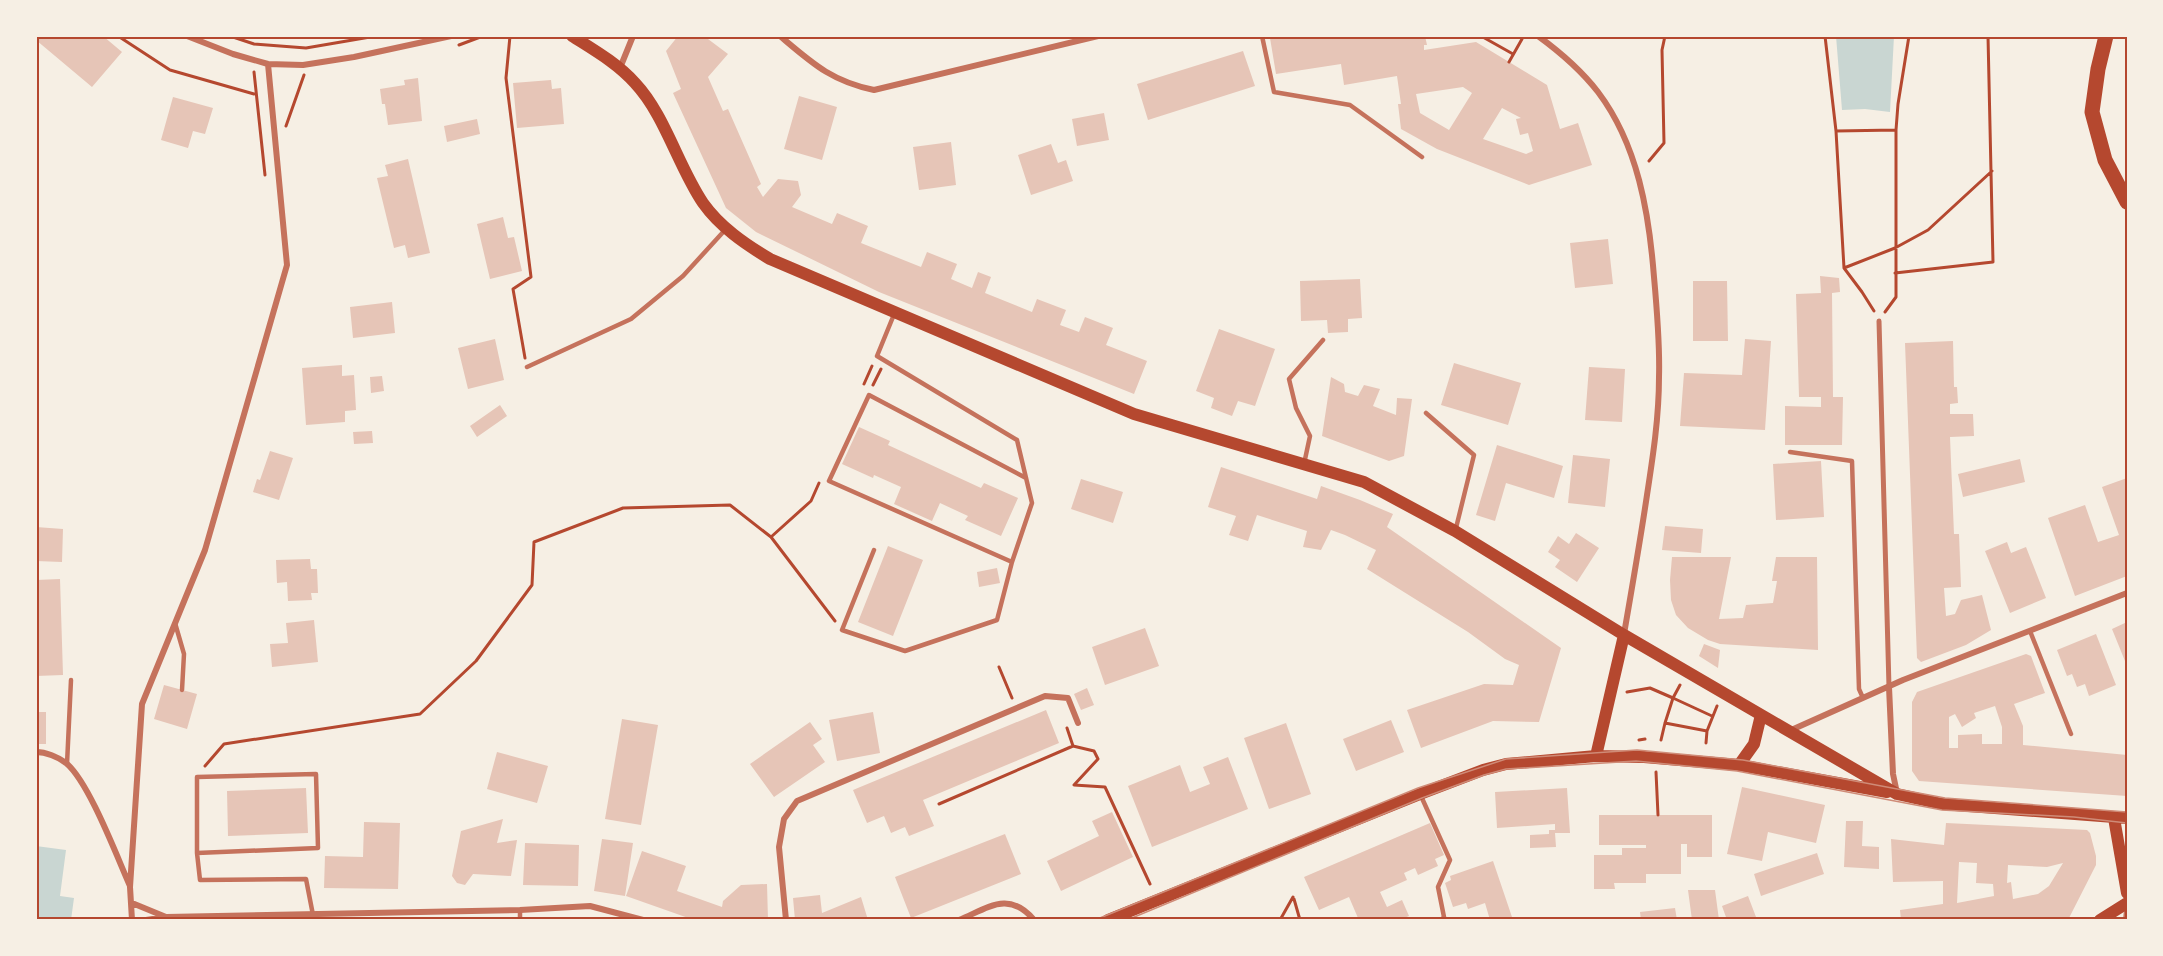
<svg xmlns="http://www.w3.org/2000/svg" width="2163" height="956" viewBox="0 0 2163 956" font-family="Commissioner,sans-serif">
<rect width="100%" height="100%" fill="#f6efe4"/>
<path fill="#c9d6d2" d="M1836,36H1894L1890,112L1865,109L1842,110Z
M36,846L66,850L60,896L74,898L71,920H36Z"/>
<path fill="#e6c5b7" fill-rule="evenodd" d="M36,36H103L122,52L92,87L36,40Z
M678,36H704L728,54L708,77L723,111L728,109L761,184L757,187L763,197L778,179L798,181L801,195L792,207L832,224L837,213L868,226L861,243L921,267L927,252L957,264L951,279L972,288L978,272L991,277L985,293L1032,312L1037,299L1066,310L1060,325L1079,332L1085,317L1113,328L1106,345L1147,361L1134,394L879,292L756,232L726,208L673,93L681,89L666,51Z
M1283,36H1425L1427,45H1424V50L1476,42L1547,85L1560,129L1578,123L1592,165L1529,185L1437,149L1401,129L1398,104H1401L1397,76L1344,85L1341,64L1276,74L1270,38ZM1463,87L1472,93L1449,130L1420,113L1416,94ZM1502,108L1521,118L1516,119L1520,135L1528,133L1533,151L1526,154L1483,139Z
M1243,51L1255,86L1148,120L1137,84Z
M418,78L422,121L388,125L385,104H382L380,89L405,85L404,80Z
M551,80L552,89L561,88L564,124L517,128L513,83Z
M799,96L837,107L822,160L784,149Z
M173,97L213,108L205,134L193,131L188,148L161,140Z
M1104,113L1109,140L1077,146L1072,119Z
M477,119L480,134L447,142L444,126Z
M951,142L956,185L919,190L913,147Z
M1051,144L1058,163L1066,160L1073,181L1031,195L1018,155Z
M408,159L430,253L408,258L405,245L394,248L377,178L388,176L385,165Z
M503,217L508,238L514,237L522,271L490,279L477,224Z
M1608,239L1613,284L1575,288L1570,243Z
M1820,276L1839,278L1840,292L1832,293L1833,397H1843L1842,445H1785V406L1821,407V397H1799L1796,294L1821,293Z
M1360,279L1362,318L1348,319V332L1328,333L1327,320L1301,321L1300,281Z
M1693,281H1727L1728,341H1693Z
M392,302L395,333L353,338L350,307Z
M1219,329L1275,349L1255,406L1238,401L1232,416L1211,408L1214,398L1196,391Z
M495,339L504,380L468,389L458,348Z
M1745,339L1771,341L1765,430L1680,426L1684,373L1742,375Z
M1953,341L1954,387H1957L1958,403L1950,404V414H1973L1974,436L1950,437L1954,534H1959L1961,587L1944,588L1946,616L1955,614L1961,600L1982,595L1991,630L1966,645L1921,662L1917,658L1905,343Z
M1454,363L1521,383L1508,425L1441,405Z
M342,365V376L354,375L356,410L345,411V422L306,425L302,368Z
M1589,367L1625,369L1622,422L1585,420Z
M382,376L384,391L371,393L370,377Z
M1331,377L1344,384L1345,392L1358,396L1364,385L1380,389L1373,406L1396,415L1397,398L1412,399L1404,456L1389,461L1322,436Z
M500,405L507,416L477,437L470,426Z
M859,427L890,441L888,445L981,488L984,483L1018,498L1001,536L965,520L968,516L940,503L932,521L894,504L901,487L874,475L873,478L842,464Z
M372,431L373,443L354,444L353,432Z
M1497,445L1563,466L1554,498L1506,483L1495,521L1476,515Z
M270,451L293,458L279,500L253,492L257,479L260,480Z
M1573,455L1610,459L1605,507L1568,503Z
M2020,459L2025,482L1963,497L1958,474Z
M1821,461L1824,517L1776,520L1773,464Z
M1221,467L1317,499L1321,486L1360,500L1393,514L1387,527L1561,648L1539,722L1493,721L1421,748L1407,710L1484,684L1513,685L1519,665L1505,659L1468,632L1367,569L1376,550L1345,535L1331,530L1321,550L1303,547L1307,531L1257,515L1248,541L1229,535L1236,516L1208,507Z
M2127,478V576L2075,596L2048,518L2085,505L2098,542L2119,535L2102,487Z
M1081,479L1123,492L1113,523L1071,509Z
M1665,526L1703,529L1701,553L1662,550Z
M36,527L63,529L62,562L36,561Z
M1576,533L1599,548L1577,582L1555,567L1560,560L1548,552L1558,536L1569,544Z
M2007,542L2011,553L2026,547L2046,598L2010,613L1985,551Z
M888,546L923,560L893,636L858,622Z
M1672,557H1731L1719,619L1743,618L1746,605L1773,603L1777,581H1772L1776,557H1817L1818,650L1720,644L1708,640L1688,628L1676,615L1671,600L1670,580Z
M310,559L311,569H317L318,593H311L312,600L288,601L287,582L277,583L276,560Z
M997,568L1000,583L979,587L977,572Z
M60,579L63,675L36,676V580Z
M314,620L318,662L272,667L270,644L288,643L286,623Z
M2127,622V666L2112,629Z
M1145,628L1159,666L1105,685L1092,647Z
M2096,634L2116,685L2089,696L2085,684L2077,687L2072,674L2067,676L2057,650Z
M1704,644L1720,650L1718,668L1699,656Z
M2026,654L2031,656L2045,693L2014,704L2023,726V745L2127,755V796L1919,781L1912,771V702L1917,692ZM1995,706L2002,727V744H1982V734L1958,735V748H1949V717L1955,714L1962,727L1976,718L1974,713Z
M164,685L197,694L187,729L154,719Z
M1087,688L1094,705L1081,710L1074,694Z
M1046,710L1059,743L923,800L934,826L909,836L905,827L891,833L884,816L867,823L853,790Z
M36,712H46V744H36Z
M873,712L880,753L837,761L829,720Z
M622,719L658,725L641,825L605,819Z
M1391,720L1404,752L1356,771L1343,739Z
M810,722L822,739L813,745L825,762L774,797L750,764Z
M1286,723L1311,794L1269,809L1244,738Z
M497,752L548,766L537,803L487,789Z
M1228,757L1248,809L1152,847L1128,786L1180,765L1190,792L1210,784L1203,767Z
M1742,787L1825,805L1816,843L1768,832L1762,861L1727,854Z
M306,788L308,833L228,836L227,791Z
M1567,788L1570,833H1555L1556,847L1530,848V835L1549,834V830H1555V824L1497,828L1495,792Z
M1112,812L1133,857L1061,891L1047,861L1099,836L1092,821Z
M1599,815H1712V857H1687V844H1681V874H1646V883H1614L1615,889H1594V855H1622V848H1646V845H1599Z
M503,819L497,843L517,840L511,876L473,874L465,885L457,883L452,876L461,831Z
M1846,821H1863L1862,846L1879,847V869L1844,867Z
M364,822L400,823L398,889L324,888L325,856L363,857Z
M1430,823L1444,855L1435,859L1438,866L1418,875L1415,868L1404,873L1407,880L1380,892L1387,907L1402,900L1409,916L1399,920H1354L1358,918L1349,897L1319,910L1304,877Z
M1946,823L2087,830L2090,833L2096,856V865L2069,918L2059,920H1901L1900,910L1943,904V881L1893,882L1891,839L1944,845ZM1959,862L1977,863L1976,883L1993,884L1994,896L1957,903ZM2063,863L2049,886L2038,894L2013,899L2011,882L2007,883L2008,865L2047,867Z
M1005,834L1021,874L911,918L895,877Z
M602,839L633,843L625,896L594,891Z
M525,843L579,845L578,886L523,885Z
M642,851L686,866L677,891L722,907L723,901L741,885L767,884L768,920H694L626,896Z
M1817,853L1824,874L1761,896L1754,874Z
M1493,861L1513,920H1490L1485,903L1468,909L1466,903L1453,907L1445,883L1451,880L1450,876Z
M1688,890H1715L1719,920H1692Z
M820,895L822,913L861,897L868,920H795L793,898Z
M1748,896L1756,917L1749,920H1727L1722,906Z
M1675,908L1677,920H1641L1640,912Z"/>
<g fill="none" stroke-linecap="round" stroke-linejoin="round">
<path stroke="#b5482f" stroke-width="3" d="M118,36L170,70L254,94
M230,36L254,44L306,48L376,36
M510,36L506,78L531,277L513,289L525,358
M1481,36L1513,54
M1825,36L1836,131L1844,268L1862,292L1874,311
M1426,37L1429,36
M459,45L483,36
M1509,62L1522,39
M254,72L265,175
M286,126L304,75
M1836,131L1896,130
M1649,161L1664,143L1662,50L1665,36
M1844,268L1895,248L1928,230L1992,171
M1895,273L1993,262L1988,36
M1885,312L1896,297V130L1898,104L1909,36
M864,384L872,366
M873,385L881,369
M771,537L811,501L819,483
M999,667L1012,698
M1627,692L1650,688L1673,698L1680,685
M1712,716L1673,698L1665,723L1707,731L1717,706
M1067,728L1073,746
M1639,740L1645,739
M1661,740L1665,723
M1706,743L1707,731
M205,766L224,744L420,714L476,661L532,585L534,542L623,508L730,505L771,537L835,621
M1656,772L1658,815
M939,804L1073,746L1094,751L1098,759L1074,785L1105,787L1150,884
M1294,899L1300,920
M1280,920L1293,897"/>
<path stroke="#c5725c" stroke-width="4.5" d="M1262,36L1274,92L1350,105L1422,157
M527,367L631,319L683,276L725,230
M1426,413L1474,455L1456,528
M1790,452L1852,461L1859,689L1863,698
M1304,464L1310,436L1296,408L1289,379L1323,340
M874,550L842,630L905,651L997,620L1012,562L1032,503L1017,440L877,356L895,312
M1012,562L829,481L869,395L1026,478
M175,623L184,654L182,690
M2030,631L2071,734
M67,764L71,680
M1421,796L1450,860L1438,887L1444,917L1441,920
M197,853V777L316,774L318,848L197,853L200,880L306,879L313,915
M520,910V920"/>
<path stroke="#c5725c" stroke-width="5" d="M1879,321L1889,687"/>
<path stroke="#c5725c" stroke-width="6" d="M187,36L233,54L268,64L303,65L354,57L451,36
M780,36C812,63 831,81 874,90L1098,36
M1538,36C1560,52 1581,70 1598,92C1638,145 1649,213 1654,277C1657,310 1660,344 1659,377C1659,417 1653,456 1647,495C1640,542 1632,588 1624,634
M620,68L633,36
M1889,687L1893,774L1897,793
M1789,731L1903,680L2127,593
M36,752C46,752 58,757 66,763C89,782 117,857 130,886
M132,903L166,917L520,910L590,906L643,920
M132,920L130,887L142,704L205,550L287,265L268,64
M146,920L166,917
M786,920L779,847L784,819L797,801L1045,696L1068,698L1078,723
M959,920C988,908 1009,890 1034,920
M2126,920L2127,910"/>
<path stroke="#b5482f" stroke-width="12" d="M572,36C594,50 617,63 635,83C665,115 678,166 703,203C720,227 745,244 770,259L1134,414L1364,482L1455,531L1624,635L1897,794L1942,804L2127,818
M1596,756L1624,635
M1739,765L1754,744L1761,715
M2114,818L2127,893
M1108,920L1420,794L1483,770L1506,764L1596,756L1644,757L1739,765L1887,792
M2100,920L2127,903"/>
<path stroke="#b5482f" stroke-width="15" d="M2106,36L2098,69L2092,112L2105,160L2127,202"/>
<path stroke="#cf8b77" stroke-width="1.5" d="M1095,920L1418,788L1506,759L1637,750L1743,760L1945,798L2127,812
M1127,920L1422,798L1484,775L1506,769L1636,761L1737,771L1942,810L2074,817L2127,823"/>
</g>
<rect width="2163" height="956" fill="none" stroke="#f6efe4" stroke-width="75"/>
<rect x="38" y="38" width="2088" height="880" fill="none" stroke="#b5482f" stroke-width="2"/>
</svg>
